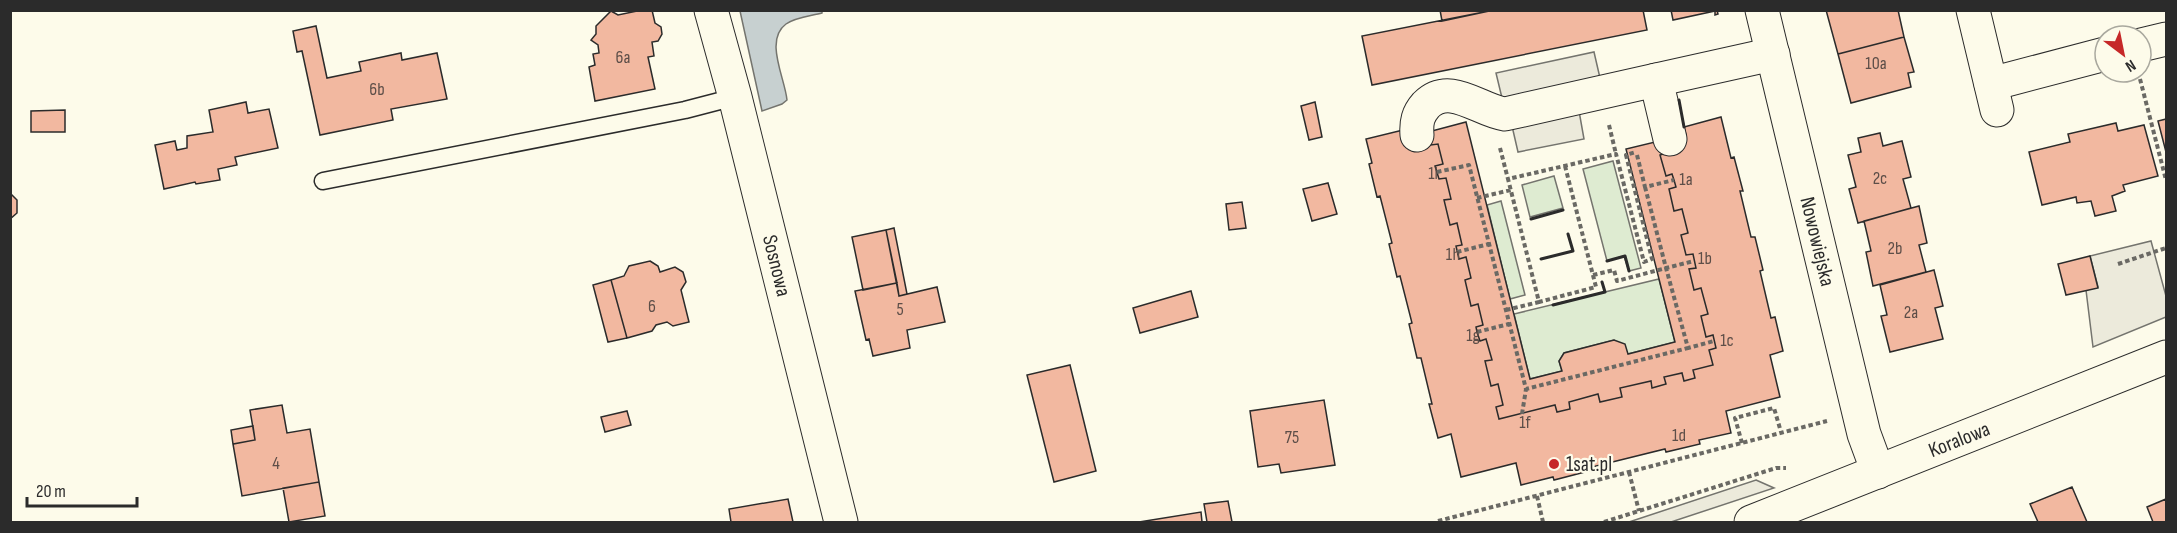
<svg xmlns="http://www.w3.org/2000/svg" width="2177" height="533" viewBox="0 0 2177 533" font-family="'Sofia Sans Condensed',sans-serif">
<rect width="100%" height="100%" fill="#fdfbea"/>
<path fill="#deebd1" stroke="#74746e" stroke-width="1.5" d="M1613,161L1641,268L1629,271L1624,256L1607,261L1583,169Z
M1554,176L1563,208L1530,217L1522,185Z
M1501,201L1525,295L1510,299L1487,205Z
M1659,279L1675,342L1628,354L1614,340L1564,353L1559,361L1562,371L1530,379L1514,314Z"/>
<path fill="#eceadb" stroke="#74746e" stroke-width="1.5" d="M1594,52L1600,78L1502,98L1496,73Z
M1579,111L1584,139L1518,152L1512,126Z
M2151,241L2166,296V317L2093,347L2086,290L2098,287L2090,256Z
M1756,480L1774,488L1671,522H1629Z"/>
<path fill="#c7d0d0" stroke="#74746e" stroke-width="1.5" d="M740,11H822V13C811,16 796,17 786,24C764,40 785,78 787,100L782,104L762,111Z"/>
<path fill="#f2b8a0" stroke="#2b2b2b" stroke-width="1.5" d="M642,10H652L655,23L661,27L662,34L658,41L652,42L654,56L648,57L655,89L595,101L589,67L595,65L593,54L599,53L598,45L591,40L596,34V26L611,11L618,15Z
M1440,10H1494L1442,21Z
M1494,10H1643L1647,30L1372,85L1362,36Z
M1671,10H1717L1718,14L1715,15V11L1673,20Z
M1826,10H1898L1904,37L1838,54Z
M316,26L327,78L361,71L359,62L401,53L402,60L437,53L447,99L391,109L393,120L320,135L302,51L297,52L293,31Z
M1904,37L1914,72L1908,73L1911,87L1851,103L1838,54Z
M246,102L248,113L269,109L278,148L235,157L237,165L218,169L220,180L196,184L195,182L164,189L155,145L175,141L177,150L187,148V136L213,132L209,110Z
M1315,102L1322,137L1309,140L1301,106Z
M65,110V132H31V111Z
M1721,117L1731,158L1734,157L1743,191H1740L1751,237H1755L1763,270L1760,271L1771,318L1775,317L1783,351L1770,355L1780,397L1726,411L1731,433L1699,440L1700,444L1666,452L1665,449L1588,468L1589,471L1554,480L1553,477L1521,485L1516,463L1461,477L1451,434L1438,438L1429,404H1432L1421,358H1417L1409,324L1412,323L1400,276L1397,277L1389,244L1392,243L1380,196L1377,197L1369,164L1372,163L1366,139L1403,130L1428,132L1431,145L1438,144L1443,164L1435,166L1439,179L1446,178L1451,199L1444,200L1450,225L1457,223L1462,245L1456,246L1459,259L1466,257L1471,278L1465,280L1471,306L1478,304L1483,325L1476,327L1477,332L1480,341L1486,339L1492,360L1485,361L1491,386L1498,384L1503,405L1496,407L1499,419L1555,405L1557,412L1570,409L1569,402L1598,394L1600,402L1622,397L1620,388L1651,381L1652,388L1666,384L1664,377L1682,373L1684,381L1695,378L1693,370L1713,365L1709,350L1716,348L1713,335L1706,337L1701,316L1708,314L1701,288L1694,290L1689,269L1696,268L1693,254L1686,255L1681,235L1688,233L1682,209L1674,211L1669,189L1676,187L1674,180L1672,174L1666,176L1660,155L1667,153L1670,139L1686,135L1684,127Z
M2166,119V152L2158,121Z
M1466,122L1530,379L1562,371L1559,361L1564,353L1614,340L1625,344L1628,354L1675,342L1626,149L1655,142L1667,153L1660,155L1666,176L1672,174L1674,180L1676,187L1669,189L1674,211L1682,209L1688,233L1681,235L1686,255L1693,254L1696,268L1689,269L1694,290L1701,288L1708,314L1701,316L1706,337L1713,335L1716,348L1709,350L1713,365L1693,370L1695,378L1684,381L1682,373L1664,377L1666,384L1652,388L1651,381L1620,388L1622,397L1600,402L1598,394L1569,402L1570,409L1557,412L1555,405L1499,419L1496,407L1503,405L1498,384L1491,386L1485,361L1492,360L1486,339L1480,341L1477,332L1476,327L1483,325L1478,304L1471,306L1465,280L1471,278L1466,257L1459,259L1456,246L1462,245L1457,223L1450,225L1444,200L1451,199L1446,178L1439,179L1435,166L1443,164L1438,144L1431,145L1428,132Z
M2116,123L2118,131L2144,125L2158,176L2123,185L2125,191L2112,196L2116,211L2095,216L2091,201L2077,203L2076,197L2042,205L2029,152L2070,142L2068,134Z
M1880,133L1883,146L1902,141L1911,177L1903,179L1911,208L1858,223L1849,189L1856,187L1848,155L1861,152L1858,138Z
M1328,183L1337,214L1312,221L1303,189Z
M10,193L17,200V213L10,219Z
M1242,202L1246,228L1229,230L1226,204Z
M1919,206L1927,243L1919,245L1926,272L1873,286L1866,252L1871,251L1864,221Z
M894,228L907,294L899,296L886,230Z
M886,230L897,283L863,290L852,237Z
M2090,256L2098,288L2066,295L2058,264Z
M650,261L658,266L660,272L675,267L683,272L686,282L681,290L689,322L673,326L667,322L656,325L652,331L627,338L611,280L624,276L629,266Z
M1934,270L1943,306L1935,308L1943,339L1890,352L1881,316L1887,315L1880,285Z
M611,280L627,338L608,342L593,285Z
M897,283L899,296L937,287L945,322L907,330L910,348L873,356L869,339L866,340L855,291Z
M1191,291L1198,317L1140,333L1133,308Z
M1070,365L1096,471L1054,482L1027,375Z
M1324,400L1335,465L1281,473L1279,464L1258,467L1250,411Z
M282,405L287,433L310,429L319,482L242,496L233,444L255,440L250,410Z
M627,411L631,425L605,432L601,417Z
M253,426L255,440L233,444L231,430Z
M319,482L325,516L289,522L283,488Z
M2072,487L2087,522H2038L2030,504Z
M788,499L793,522H731L729,509Z
M2166,499V522H2153L2147,507Z
M1228,501L1232,522H1207L1204,504Z
M1201,512L1202,522H1139Z"/>
<g fill="none" stroke-linecap="round" stroke-linejoin="round">
<g stroke="#2b2b2b" stroke-width="19">
<path id="service" d="M323,181L685,110L735,97"/>
</g>
<g stroke="#2b2b2b" stroke-width="35">
<g id="minor">
<path id="s1" d="M711,10L735,97L841,522"/>
<path id="s2" d="M1762,10L1864,434L1878,472"/>
<path d="M1973,10L1997,110"/>
<path d="M2141,45L2166,39"/>
<path d="M1991,84L2105,54"/>
<path d="M1417,135C1416,122 1418,114 1426,105C1450,81 1480,111 1505,114L1656,80"/>
<path d="M1670,139L1656,80L1773,54"/>
</g>
</g>
<g stroke="#2b2b2b" stroke-width="35">
<g id="tertiary">
<path id="s3" d="M1751,522L2166,357"/>
</g>
</g>
<path stroke="#6a6964" stroke-width="4" stroke-dasharray="4.5 3" stroke-linecap="butt" d="M2140,79L2166,180
M1609,125L1616,154
M1500,148L1508,179
M1637,155L1645,187L1674,180
M1565,166L1596,287L1539,302L1508,179L1616,154L1644,262L1652,259L1626,155L1636,152
M1437,172L1469,165L1526,389L1688,348
M1645,187L1666,268L1694,261
M1477,198L1511,190
M1457,252L1489,244
M2118,264L2166,248
M1593,275L1614,270L1617,281L1666,268L1688,348L1714,341
M1506,310L1539,302
M1477,332L1509,324
M1522,414L1526,389
M1742,443L1735,418L1774,408L1781,432
M1629,472L1639,511
M1537,496L1543,522
M1438,521L1827,421
M1604,522L1776,468H1786"/>
<use href="#service" stroke="#fdfbea" stroke-width="16"/>
<use href="#minor" stroke="#fdfbea" stroke-width="33"/>
<use href="#tertiary" stroke="#fdfbea" stroke-width="33"/>
<path stroke="#2b2b2b" stroke-width="3" d="M1679,100L1684,127
M1531,219L1563,210
M1541,259L1573,251L1568,234
M1607,261L1625,256L1629,271
M1553,305L1605,292L1602,282"/>
</g>
<circle fill="#c62828" stroke="#fdfbea" stroke-width="2" cx="1554" cy="464" r="6"/>
<g text-anchor="middle" stroke-width="4.5" stroke-linejoin="round" paint-order="stroke">
<g font-size="18" fill="#5d4e48">
<text x="623" y="63">6a</text>
<text x="1876" y="69">10a</text>
<text x="377" y="95">6b</text>
<text x="1433" y="179">1i</text>
<text x="1880" y="184">2c</text>
<text x="1686" y="185">1a</text>
<text x="1895" y="254">2b</text>
<text x="1453" y="260">1h</text>
<text x="1705" y="264">1b</text>
<text x="652" y="312">6</text>
<text x="900" y="315">5</text>
<text x="1911" y="318">2a</text>
<text x="1473" y="341">1g</text>
<text x="1727" y="346">1c</text>
<text x="1525" y="428">1f</text>
<text x="1679" y="441">1d</text>
<text x="1292" y="443">75</text>
<text x="276" y="469">4</text>
</g>
<g font-size="21" fill="#2b2b2b" stroke="#fdfbea">
<text dy="7" stroke="none"><textPath href="#s2" startOffset="238">Nowowiejska</textPath></text>
<text dy="7" stroke="none"><textPath href="#s1" startOffset="264">Sosnowa</textPath></text>
<text dy="7" stroke="none"><textPath href="#s3" startOffset="224">Koralowa</textPath></text>
</g>
<g font-size="21" fill="#2b2b2b" stroke="#fdfbea" text-anchor="start">
<text x="1566" y="471">1sat.pl</text>
</g>
</g>
<rect width="2177" height="533" fill="none" stroke="#2b2b2b" stroke-width="24"/>
<g transform="translate(2123 54) rotate(148)"><circle r="28" fill="#fdfbea" stroke="#a9a89e" stroke-width="1.5"/>
<path d="M0-4.5L10 22L0 15L-10 22Z" fill="#c62828"/>
<text y="-9" font-size="16" font-weight="bold" text-anchor="middle" fill="#2b2b2b">N</text>
</g>
<path d="M27 497v9h110v-9" fill="none" stroke="#2b2b2b" stroke-width="3"/>
<text x="36" y="497" font-size="18" fill="#2b2b2b" stroke="#fdfbea" stroke-width="4.5" paint-order="stroke">20 m</text>
</svg>
